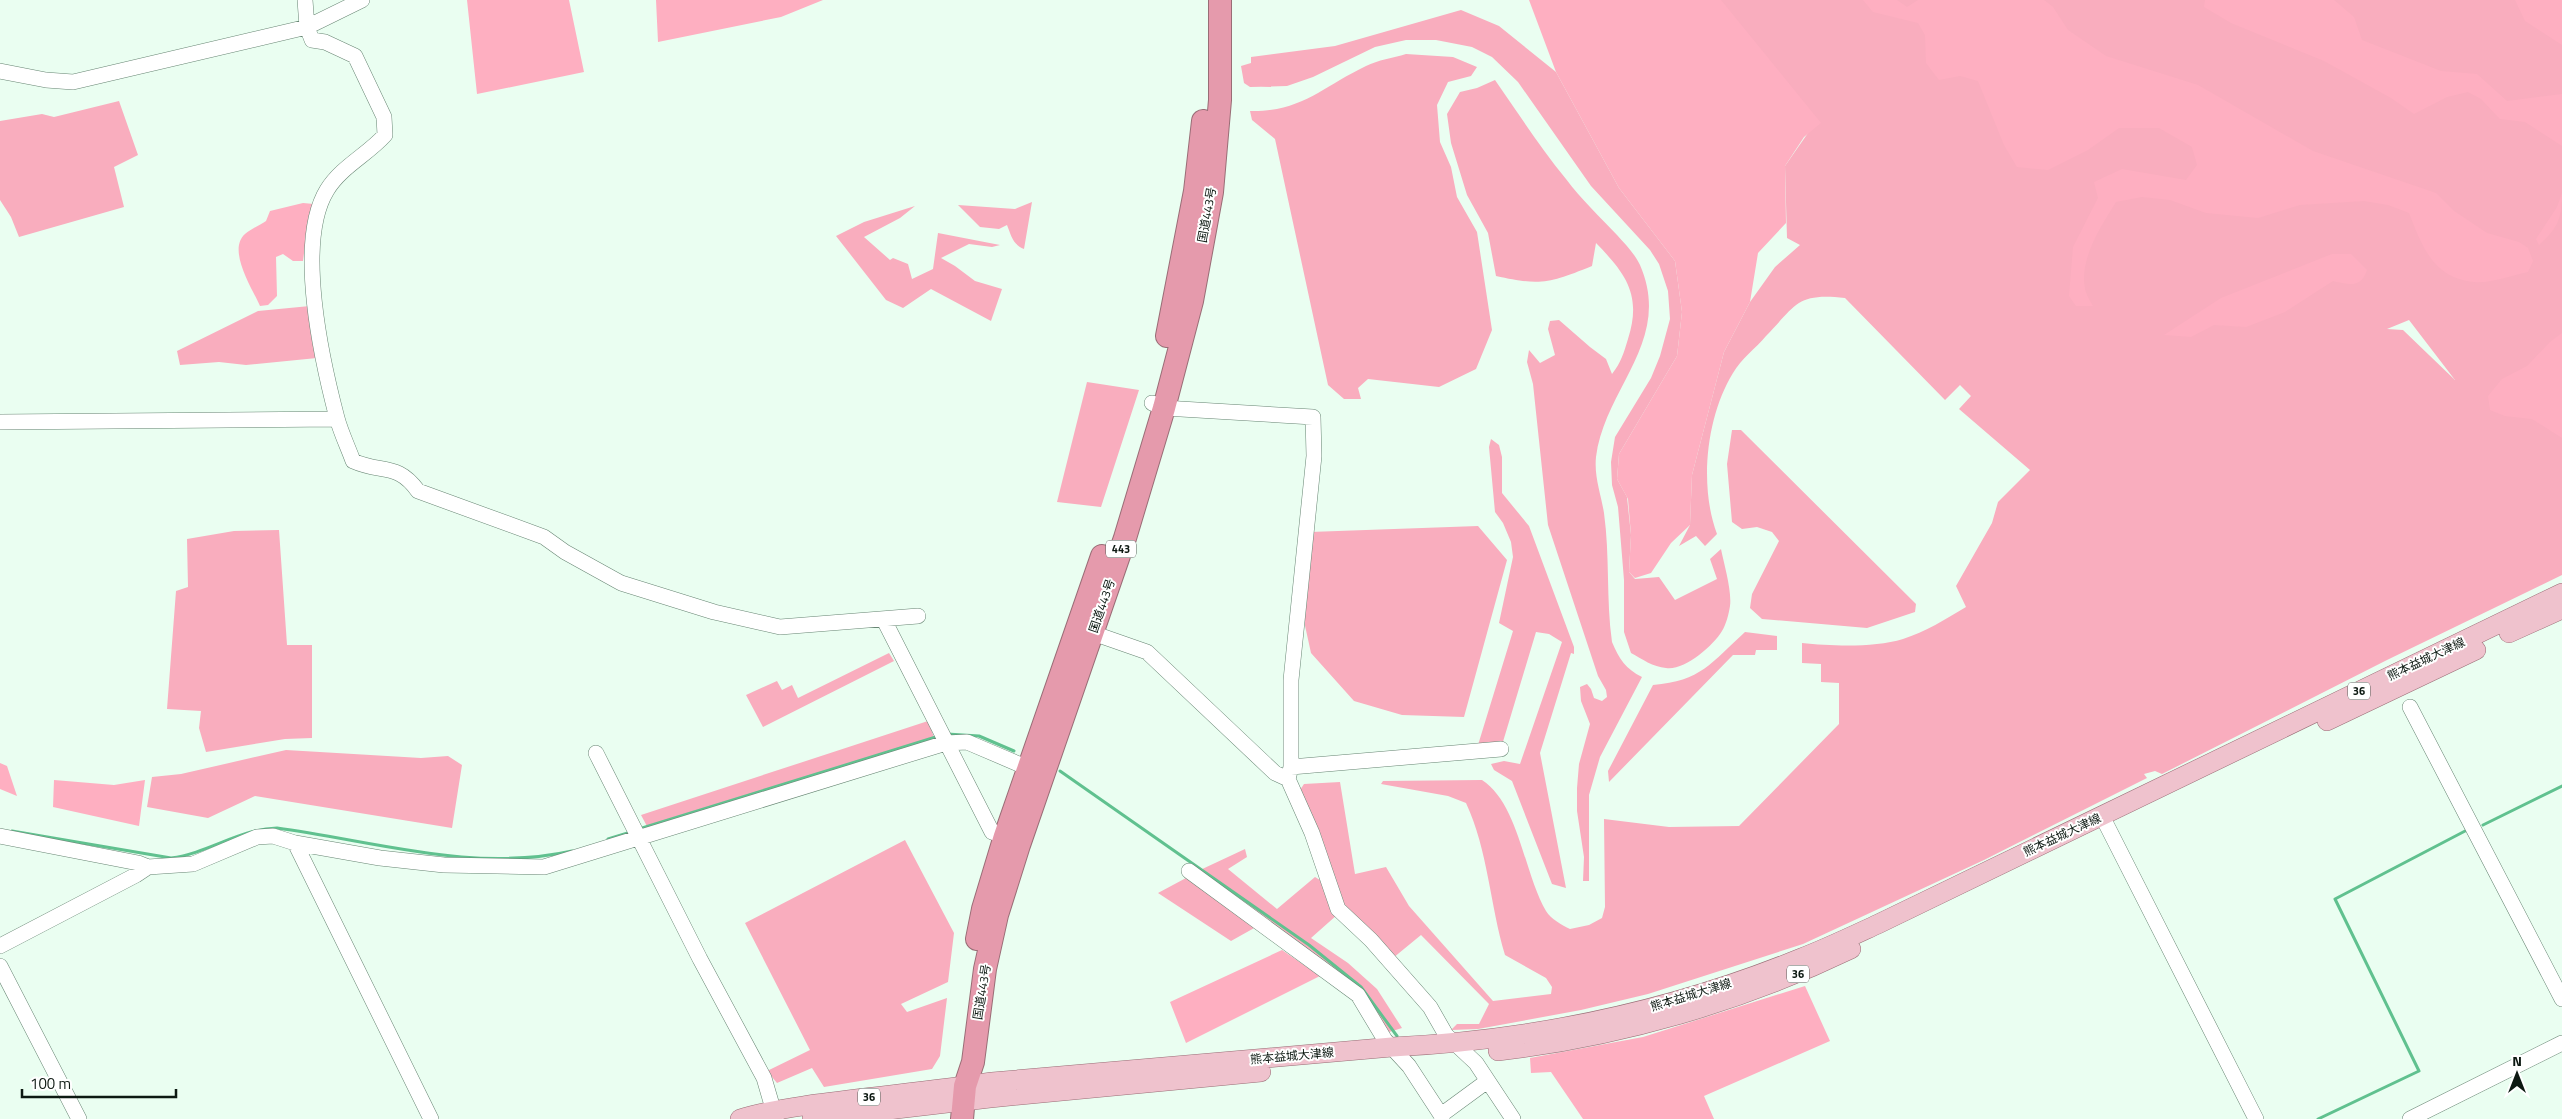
<svg xmlns="http://www.w3.org/2000/svg" width="2562" height="1119" viewBox="0 0 2562 1119" font-family="'Titillium Web','Noto Sans JP',sans-serif">
<rect width="100%" height="100%" fill="#eafef1"/>
<path fill="#f9adbe" fill-rule="evenodd" d="M1705,0H2562V575L2387,660L2162,774L2155,771L2144,774L2147,778L1984,860L1803,944L1648,994L1581,1010L1478,1029L1451,1030L1457,1024H1479L1489,1004L1421,935L1393,958L1346,907L1311,938L1348,963L1377,989L1402,1028L1386,1033L1360,991L1198,871L1245,849L1247,857L1228,869L1277,909L1315,877L1325,883L1300,790L1304,784L1340,782L1355,874L1386,867L1409,906L1493,1001L1551,994L1552,987L1546,978L1505,955C1490,905 1488,850 1466,803L1448,796L1381,784L1383,781L1482,780C1519,804 1524,874 1546,911C1551,919 1562,925 1570,929L1589,925L1602,918L1605,907L1604,819L1669,827L1739,826L1839,724V683L1821,682V664L1802,663V643C1831,646 1874,648 1903,639C1925,632 1946,619 1966,607L1956,586L1992,523L1998,502L2030,470L1959,409L1971,396L1960,385L1945,400L1845,298C1797,293 1797,304 1766,336C1756,348 1741,359 1733,373C1706,417 1699,486 1717,534L1705,546L1696,536L1679,546L1690,525L1692,475L1724,352L1750,302L1775,267L1800,245L1787,238L1785,166L1808,133ZM2409,320L2455,380L2403,330L2387,329Z
M1461,10L1499,26L1556,72L1619,188L1675,261L1682,312L1677,356L1619,454L1617,479L1627,497L1631,535L1629,572L1635,579L1659,577L1675,600L1717,579L1710,559L1721,549C1724,564 1732,591 1730,606C1729,613 1726,625 1722,631C1713,646 1684,671 1666,668C1653,667 1642,659 1631,653L1624,632V580L1618,507L1612,485L1611,462L1615,437L1651,378L1660,356L1670,319L1668,291L1659,264L1650,250L1591,186L1518,82L1492,57L1472,47L1436,40H1406L1375,47L1313,77L1287,86L1250,87L1244,83L1241,66L1251,63V57L1335,46Z
M1406,54L1453,57L1477,67L1471,76L1448,82L1437,105L1440,142L1451,167L1457,197L1477,232L1492,330L1476,369L1439,387L1368,379L1358,388L1361,399H1344L1328,385L1275,139L1252,120L1250,111C1302,112 1322,87 1366,66C1378,60 1393,58 1406,54Z
M1495,80C1518,113 1540,147 1566,179C1581,199 1600,217 1617,235C1625,244 1635,254 1640,265C1673,341 1605,387 1596,457C1594,477 1601,494 1604,513C1610,556 1606,599 1612,642C1619,659 1626,669 1642,677L1600,757L1589,795V881H1583L1584,857L1577,811V788L1579,764L1590,724L1581,701L1580,687L1587,684L1591,689L1594,698L1602,701L1607,697L1606,690L1598,676L1548,525L1533,384L1527,362L1529,350L1540,363L1555,355L1548,329L1550,321L1559,320L1590,347L1606,359L1612,374C1621,363 1624,352 1628,339C1642,295 1626,274 1596,243L1592,266C1550,283 1541,286 1496,276L1488,233L1467,195L1451,143L1447,114L1460,92L1477,88Z
M119,101L138,155L114,167L124,207L19,237L11,217L0,200V121L42,114L54,117Z
M1032,202L1024,249C1013,245 1011,235 1007,225L999,229L980,227L958,205L1015,209Z
M915,206L900,218L864,237L890,260L893,258L908,264L912,279L933,269L938,233L1000,245L992,247L969,244L941,258L955,266L975,281L1002,289L991,321L931,289L903,308L886,300L836,236L864,222Z
M310,306L317,358L246,365L219,362L180,365L177,351L258,311Z
M1087,382L1139,390L1101,507L1057,502Z
M1732,430H1741L1916,604L1915,612L1867,628L1762,619L1750,608L1752,594L1779,541L1772,532L1757,527L1742,529L1732,522L1727,464Z
M1491,439L1499,445L1502,457V493L1529,526L1574,647V654L1571,653L1540,753L1566,888L1552,884L1512,781L1494,770L1491,764L1504,761L1520,764L1562,642L1549,634L1536,632L1502,745H1478L1513,631L1499,623L1513,557L1511,542L1503,523L1495,512L1489,447Z
M1478,526L1507,560L1464,717L1402,715L1354,701L1311,653L1304,621L1310,532Z
M279,530L287,645H312V738L285,739L206,752L199,728L201,711L167,709L176,591L188,587L187,539L234,531Z
M1745,632L1777,636V650H1756L1755,655H1733L1609,782L1608,771L1653,685C1701,681 1711,663 1745,632Z
M889,653L894,661L763,727L746,695L777,681L782,690L792,685L798,698Z
M928,721L935,740L649,830L641,815Z
M286,750L421,758L448,756L462,765L452,828L255,796L208,818L147,807L152,777L181,774Z
M905,840L954,933L948,982L901,1004L907,1012L947,998L940,1056L932,1069L824,1087L812,1068L777,1083L767,1071L810,1050L745,923Z
M1186,878L1256,927L1231,941L1158,893Z"/>
<path fill="#feafc1" d="M467,0H569L584,72L477,94Z
M656,0H823L781,17L658,42Z
M1529,0H1721L1821,123L1804,137L1785,166L1786,223L1758,253L1750,302L1724,352L1692,475L1690,525L1671,543L1651,573L1635,578L1629,572L1631,535L1628,499L1617,479L1619,454L1677,356L1682,312L1675,261L1619,188L1556,72Z
M1863,0H1897L1907,7L1918,0H2044L2053,7L2068,30L2106,56L2198,85L2313,151L2436,193L2454,211L2487,233L2519,242L2528,248L2533,261L2528,272C2513,275 2488,284 2474,282C2433,278 2422,246 2409,213L2388,205L2364,201L2300,205L2258,218L2206,213L2170,200L2142,197L2116,202C2101,226 2079,259 2085,289C2086,294 2090,301 2093,306H2076L2069,296L2073,247L2098,198L2094,182L2122,169L2186,180L2197,165L2192,147L2159,128H2119L2088,150L2048,170L2017,167L2004,145L1978,81L1960,76L1939,80L1926,63L1925,35L1918,23L1873,12Z
M2205,0H2334L2354,17L2362,40L2441,71L2477,74L2507,101L2562,94V146L2525,122L2500,119L2481,99L2468,92L2447,97L2414,114L2391,98L2324,61L2231,23L2204,7Z
M2515,0H2562V45L2525,21Z
M2562,193C2562,218 2558,228 2539,245L2536,239L2557,207Z
M303,203L314,204L308,222L303,261H293L283,254L276,257L277,296L268,305L260,306C252,288 227,250 245,234C251,229 260,225 266,221L270,211Z
M2332,254H2351L2367,270C2361,288 2350,285 2333,281L2285,312L2246,327L2214,325L2191,337L2164,335L2221,298Z
M2562,333V438L2532,419L2505,416L2490,410L2488,396L2502,379L2527,366L2550,342Z
M0,763L7,766L17,796L0,789Z
M54,780L114,785L145,780L139,826L53,807Z
M1282,950L1320,976L1186,1043L1170,1002Z
M1805,986L1830,1041L1704,1096L1714,1119H1583L1551,1072L1531,1073L1530,1058L1643,1037Z"/>
<g fill="none" stroke-linecap="round" stroke-linejoin="round">
<path stroke="#60c18f" stroke-width="3" d="M947,734L979,736L1014,751
M1060,771L1309,945L1361,987L1397,1036
M2483,825L2562,786
M639,829L939,736
M12,831L171,858C209,853 239,829 277,828C374,841 473,873 572,851
M608,839L631,832
M2318,1119L2419,1071L2335,899L2467,830"/>
<g stroke="#678573" stroke-width="16">
<path id="minor" d="M305,0L307,27L312,40L325,42L355,56L384,117L385,135C367,155 341,167 327,190C295,242 322,361 337,418C341,433 348,447 353,461C382,474 397,462 418,491L544,537L565,552L621,583L714,612L780,627L918,616
M0,71L46,80L73,82L307,27L362,0
M1152,403L1164,408L1313,417L1314,456L1291,680V767L1288,779
M0,422L337,419
M884,620L992,832L1005,836
M1084,630L1147,652L1275,773L1288,779L1312,833L1338,909L1371,940L1430,1007L1446,1035L1476,1063L1513,1119
M2410,707L2562,999
M596,753L700,959L764,1078L776,1119
M1291,767L1501,749
M2102,816L2256,1119
M0,836L138,863L148,867L193,864L257,837L273,836L295,843L380,858L444,865L544,867L946,743L967,742L1028,768
M295,843L431,1119
M1189,871L1358,995L1385,1040L1409,1066L1441,1115
M0,946L136,875L148,867
M0,966L79,1119
M1442,1119L1441,1115L1486,1082
M2410,1119L2562,1043"/>
</g>
<g stroke="#996d76" stroke-width="20">
<path id="major" d="M2509,633L2562,609
M2327,721L2476,650
M1498,1051C1619,1037 1741,1002 1851,949
M740,1119C764,1111 790,1108 816,1104C874,1096 933,1091 992,1082L1392,1047C1532,1040 1671,1011 1801,958C1827,948 1852,936 1878,924L2562,593
M812,1119L990,1098L1261,1072"/>
</g>
<g stroke="#996d76" stroke-width="24">
<path id="highway" d="M1167,336L1195,191L1203,121
M977,939L983,909L1005,836L1102,556
M962,1119L965,1086L973,1062L985,969L997,915L1019,845L1125,538L1164,408L1192,301L1212,192L1220,100V0"/>
</g>
<use href="#minor" stroke="#fff" stroke-width="15"/>
<use href="#major" stroke="#efc2cd" stroke-width="19"/>
<use href="#highway" stroke="#e59aac" stroke-width="22"/>
</g>
<g text-anchor="middle" stroke-width="4" stroke-linejoin="round" paint-order="stroke">
<g fill="#fff" stroke="#565e59" stroke-width="1">
<rect x="1106" y="540.5" width="30" height="17" rx="4"/>
<rect x="2348" y="682.5" width="22" height="17" rx="4"/>
<rect x="1787" y="965.5" width="22" height="17" rx="4"/>
<rect x="858" y="1088.5" width="22" height="17" rx="4"/>
</g>
<g font-size="11" font-weight="bold" fill="#0d1912">
<text x="1121" y="553">443</text>
<text x="2359" y="695">36</text>
<text x="1798" y="978">36</text>
<text x="869" y="1101">36</text>
</g>
<g font-size="12" fill="#0d1912" stroke="#fff">
<text transform="translate(1207 215) rotate(-80)" y="4">国道443号</text>
<text transform="translate(1102 606) rotate(-71)" y="4">国道443号</text>
<text transform="translate(2426 659) rotate(-25)" y="4">熊本益城大津線</text>
<text transform="translate(2062 835) rotate(-25)" y="4">熊本益城大津線</text>
<text transform="translate(982 992) rotate(-81)" y="4">国道443号</text>
<text transform="translate(1691 995) rotate(-17)" y="4">熊本益城大津線</text>
<text transform="translate(1292 1056) rotate(-5)" y="4">熊本益城大津線</text>
</g>
</g>
<g transform="translate(2517 1074)" stroke="#ffffff" stroke-width="4" paint-order="stroke">
<path d="M0-4L9 19L0 12L-9 19Z" fill="#0d1912"/>
<text y="-8" font-size="14" font-weight="bold" text-anchor="middle" fill="#0d1912">N</text>
</g>
<path d="M22 1089v8h154v-8" fill="none" stroke="#0d1912" stroke-width="2.5"/>
<text x="30" y="1089" font-size="15" fill="#0d1912" stroke="#ffffff" stroke-width="4" paint-order="stroke">100 m</text>
</svg>
